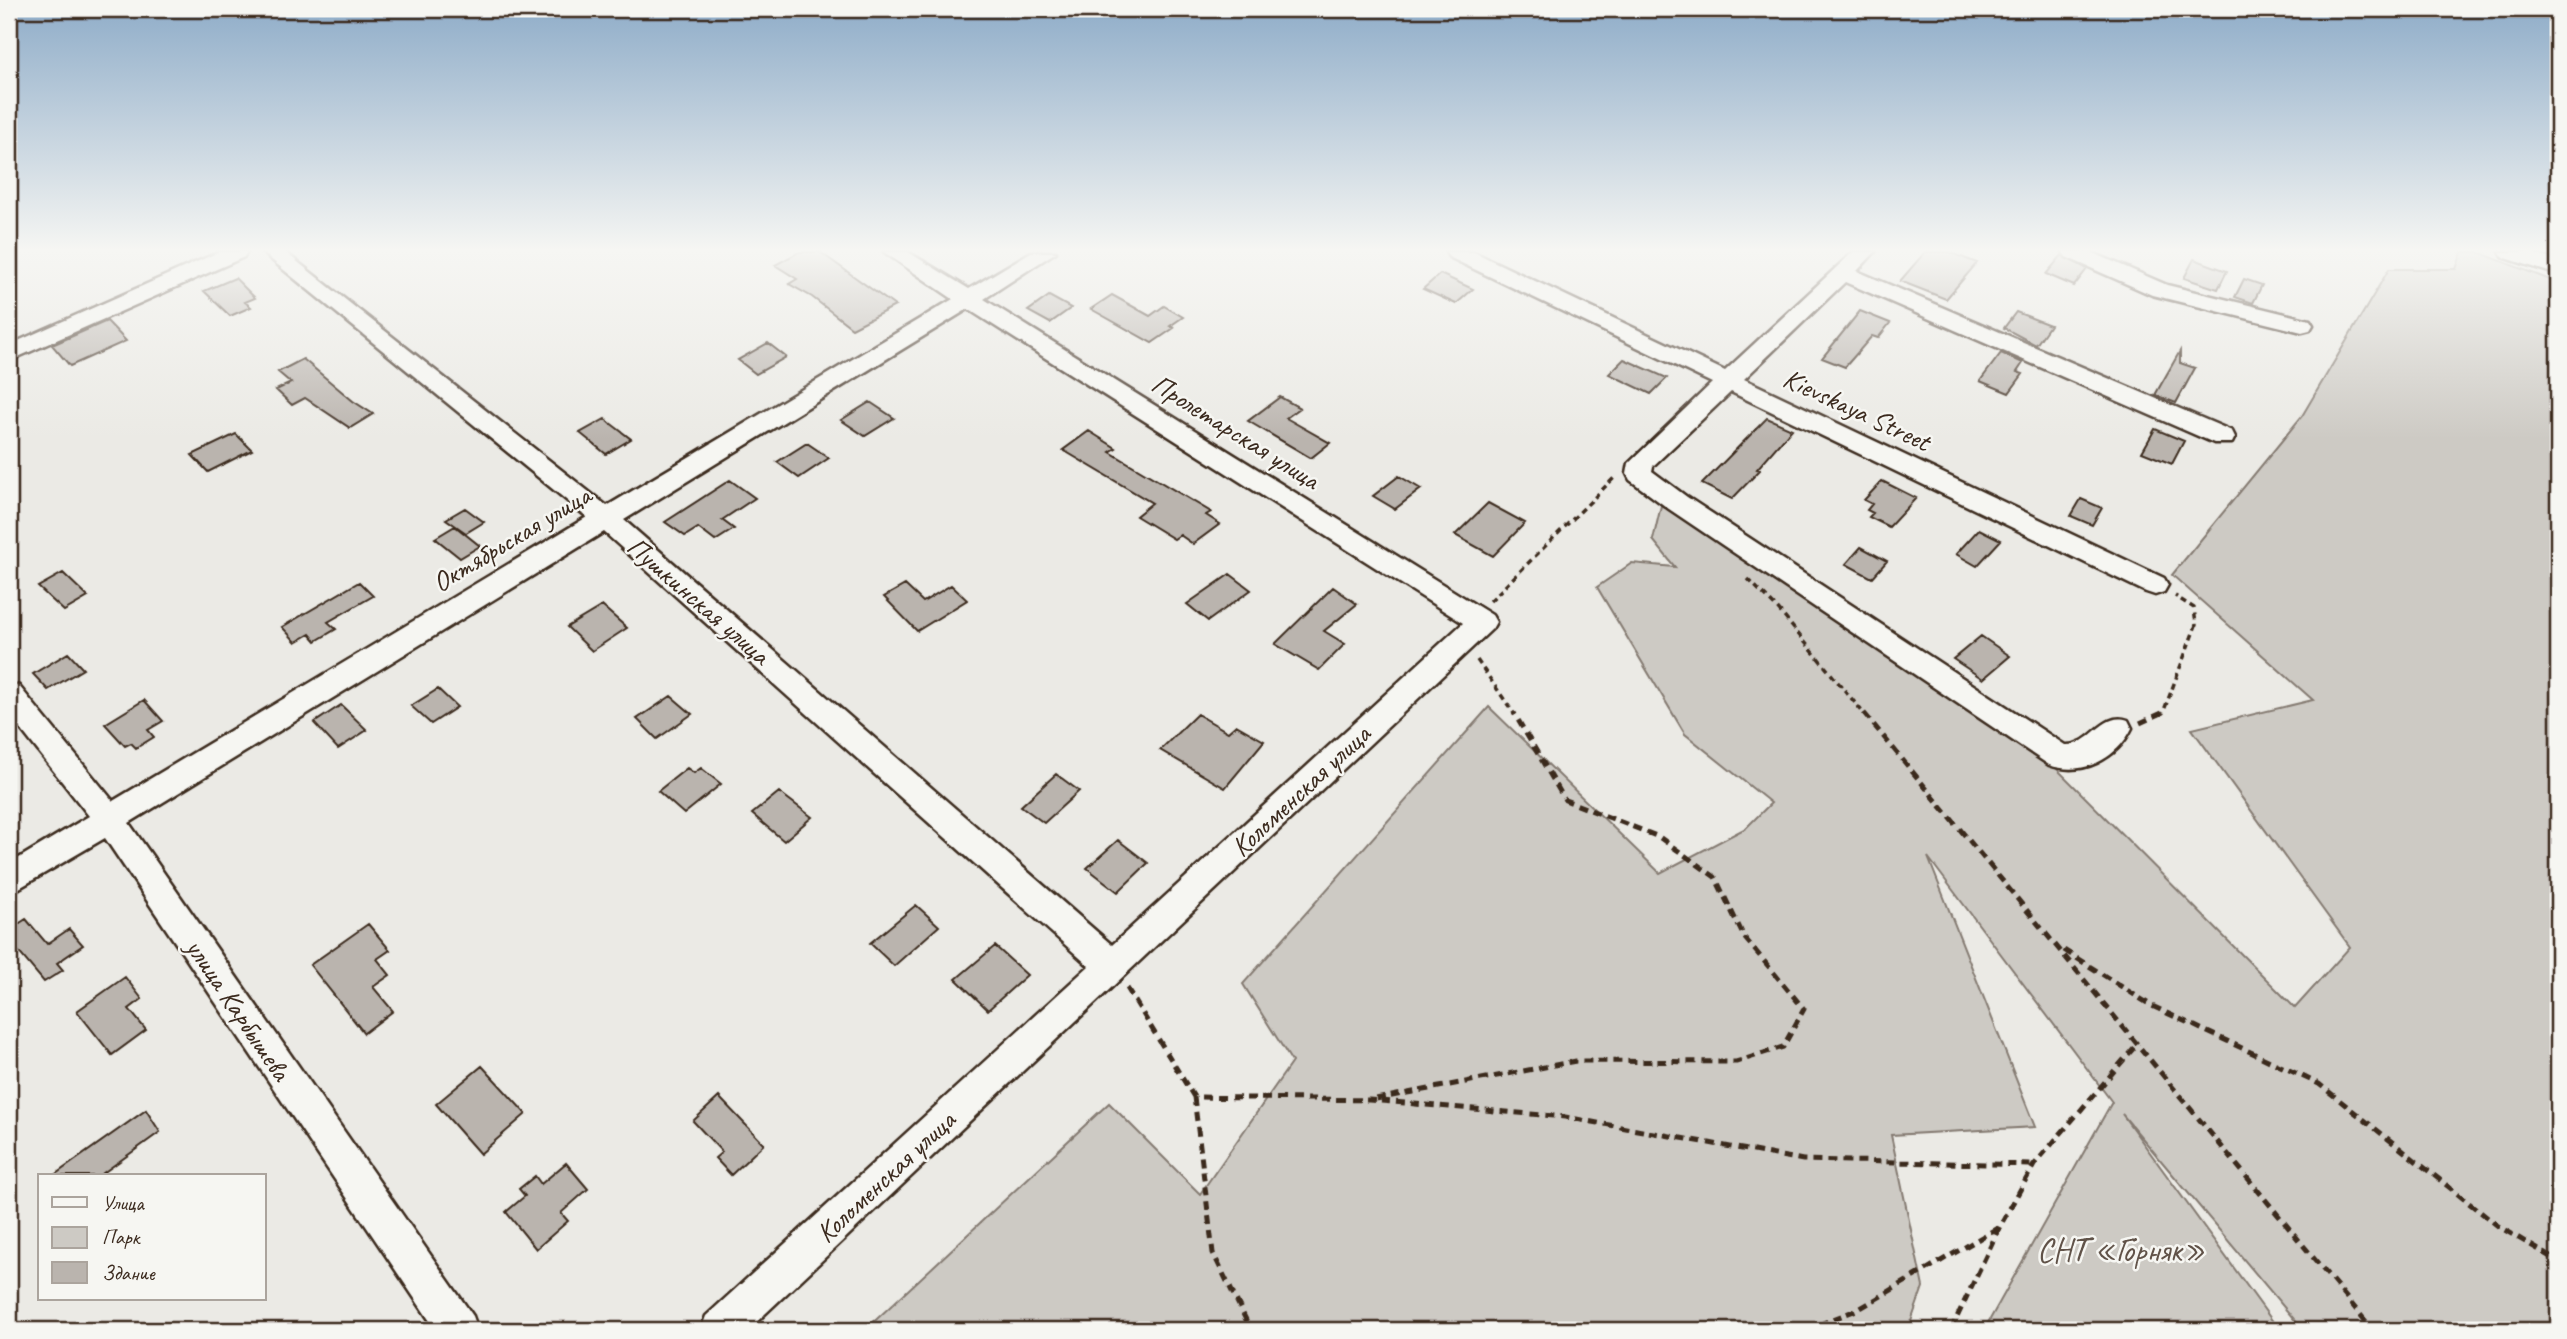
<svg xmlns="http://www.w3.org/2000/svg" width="2567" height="1339" viewBox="0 0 2567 1339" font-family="Caveat,sans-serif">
<rect width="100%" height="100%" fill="#ebeae5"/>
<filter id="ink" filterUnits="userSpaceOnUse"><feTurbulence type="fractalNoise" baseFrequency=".0143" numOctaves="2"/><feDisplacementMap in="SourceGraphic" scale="14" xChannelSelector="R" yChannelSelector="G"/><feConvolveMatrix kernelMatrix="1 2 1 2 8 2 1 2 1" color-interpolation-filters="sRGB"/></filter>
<g filter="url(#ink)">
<path fill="#cdcac4" stroke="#847a71" stroke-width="2" d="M2462,252H2478L2558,283V1330H2303L2122,1114L2279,1330H1984L2112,1102L1928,857L2035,1127L1891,1135L1923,1287L1908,1330H865L1109,1103L1200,1194L1292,1062L1243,984L1489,707L1660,873L1746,828L1771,803L1685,734L1597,587L1632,563L1675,567L1653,540L1663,497L2050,762L2295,1008L2350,947L2192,729L2313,700L2172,575L2302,416L2389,269H2456Z"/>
<path fill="#bab4ae" stroke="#3b2a1e" stroke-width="2" d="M799,252H820L895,306L852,328L812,297L789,284L797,279L775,265Z
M1925,252H1949L1977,263L1946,299L1900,281Z
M2062,255L2087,269L2074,286L2046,274Z
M2194,259L2227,271L2218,289L2184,278Z
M1440,274L1473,289L1456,304L1423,289Z
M235,278L255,298L245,302L251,307L230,316L204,291Z
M2244,279L2262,285L2253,303L2235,297Z
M1112,295L1150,316L1164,306L1183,317L1170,326L1174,328L1152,343L1091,309Z
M1049,296L1071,308L1050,323L1028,311Z
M1860,311L1890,323L1878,338L1872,336L1845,367L1822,358Z
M2016,312L2050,325L2036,345L2004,328Z
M107,321L126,341L70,366L52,345Z
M768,343L786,357L756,374L738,360Z
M2180,351V363L2195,368L2176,403L2155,395Z
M2001,353L2023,363L2017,372L2023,374L2009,393L1980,381Z
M303,359L353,401L373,414L350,428L305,398L292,405L276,390L291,383L278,372Z
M1624,359L1667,378L1651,394L1609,374Z
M1280,397L1300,408L1286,418L1330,443L1311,458L1248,421Z
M870,402L894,418L865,436L841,420Z
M1767,418L1792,429L1757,469L1760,470L1732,499L1702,484Z
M605,419L631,439L606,454L580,433Z
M2155,429L2184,441L2172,464L2142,452Z
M1089,431L1116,448L1110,452L1211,512L1206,515L1220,524L1193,544L1180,535L1174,539L1136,516L1152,503L1063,450Z
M236,434L252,450L208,472L192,455Z
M807,443L829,458L799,478L777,462Z
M1399,476L1421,489L1395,509L1373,496Z
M730,480L755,498L722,520L734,529L715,541L698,528L685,536L665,522Z
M1882,481L1916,498L1889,527L1869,517L1873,513L1867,510L1872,504L1864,500Z
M2081,499L2102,508L2092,525L2071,516Z
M1488,503L1525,523L1493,556L1455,535Z
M465,508L484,522L466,533L446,519Z
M455,526L480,546L460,558L435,538Z
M1979,529L2001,540L1977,566L1956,554Z
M1861,547L1887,561L1872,578L1846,564Z
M63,573L88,597L64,611L38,587Z
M1230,574L1251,590L1208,621L1187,604Z
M359,582L373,596L328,622L336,629L316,641L310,634L296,642L282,627Z
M905,585L923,602L951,585L967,600L917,631L884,597Z
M1333,587L1357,604L1324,631L1345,644L1319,670L1275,644Z
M602,606L627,628L592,651L567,627Z
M1981,636L2010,656L1983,679L1953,659Z
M68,653L83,669L48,690L33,674Z
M438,689L457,707L431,724L411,706Z
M671,696L692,714L657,739L637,719Z
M144,700L163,721L148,730L154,737L136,748L131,743L125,746L105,724Z
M341,705L367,730L338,749L314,723Z
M1197,714L1228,732L1236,725L1264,741L1225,788L1160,750Z
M687,768L694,773L701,768L721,784L684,814L658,791Z
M1056,774L1079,791L1044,823L1021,806Z
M779,792L812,817L784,841L752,814Z
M1118,840L1148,863L1118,892L1087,868Z
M916,905L939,926L894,966L870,943Z
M26,919L47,944L69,929L83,945L57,963L63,970L44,982L18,951L9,957V930Z
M368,924L390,950L377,959L390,975L373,987L393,1011L364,1033L310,965Z
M995,946L1027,975L988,1010L956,979Z
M125,977L142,999L129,1009L146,1030L112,1055L77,1011Z
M482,1066L526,1114L480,1154L436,1104Z
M719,1097L764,1144L731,1175L715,1158L722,1152L693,1121Z
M146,1110L160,1132L99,1176H53Z
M566,1163L588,1189L561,1213L568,1221L536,1249L506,1212L525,1196L519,1189L535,1176L541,1184Z"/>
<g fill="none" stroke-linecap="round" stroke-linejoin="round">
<g stroke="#3b2a1e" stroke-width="5">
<path id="minor" d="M219,252H247L244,257L9,361V345Z
M262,252H285L607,506L953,299L884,252H908L969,289L1031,252H1056L984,299L1492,615L1496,622L1492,629L748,1330H701L706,1316L1089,966L604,532L129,823L473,1316L478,1330H436L105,838L9,894V864L89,816L9,714V683L19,686L113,801L587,517ZM968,309L1463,623L1112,945L624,520Z
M1446,252H1474L1725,371L1853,252H1875L1857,271L2232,431L2235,437L2232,443H2214L1845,282L1744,379L2164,578L2168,585L2164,592L2155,595L2146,592L1731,392L1653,466L1652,471L1687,497L2065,745C2092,747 2101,711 2128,720L2132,728C2117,759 2082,777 2049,765L1669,509L1630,480L1627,474L1629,463L1712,383L1449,257Z
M2063,252H2091L2167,285L2310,320L2313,325L2310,330L2302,332L2152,295L2066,257Z
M2500,252H2530L2558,262V275L2503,257Z"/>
</g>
<path stroke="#3b2a1e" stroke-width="3.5" stroke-dasharray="6 4.5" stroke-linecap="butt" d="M1748,579L1776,607L1865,715
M1490,601L1615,477
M1477,660L1515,715
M2158,715L2163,713L2196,625L2194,608L2175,596"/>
<path stroke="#3b2a1e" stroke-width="5" stroke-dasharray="9 6" stroke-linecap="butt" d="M1864,713L2373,1330
M2140,723L2162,713
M2064,950L2152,1006L2319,1084L2498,1226L2558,1261
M1127,988L1194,1097L1369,1100L1565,1117L1803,1160L2034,1165
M1194,1097L1213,1253L1251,1330
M1376,1099L1576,1061L1736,1062L1783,1047L1804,1009L1744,937L1715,877L1659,837L1565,800L1514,713
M1805,1330L1859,1309L1999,1227
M1951,1330L2000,1226L2034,1165L2138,1043"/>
<use href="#minor" fill="#f6f6f2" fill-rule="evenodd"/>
</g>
</g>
<linearGradient id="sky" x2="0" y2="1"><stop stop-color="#8eacc8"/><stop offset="0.57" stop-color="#f6f6f3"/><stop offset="1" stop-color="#f6f6f3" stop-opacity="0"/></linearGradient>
<rect width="2567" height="439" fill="url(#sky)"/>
<g text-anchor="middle" stroke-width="5" stroke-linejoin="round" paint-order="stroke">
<g font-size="28" fill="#3b2a1e" stroke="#f6f6f2">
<text transform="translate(1857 409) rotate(25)" y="10">Kievskaya Street</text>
<text transform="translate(1236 431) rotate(32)" y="10">Пролетарская улица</text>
<text transform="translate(511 538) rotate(-31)" y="10">Октябрьская улица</text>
<text transform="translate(699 600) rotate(41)" y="10">Пушкинская улица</text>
<text transform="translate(1300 790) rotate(-43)" y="10">Коломенская улица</text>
<text transform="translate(239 1009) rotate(56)" y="10">улица Карбышева</text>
<text transform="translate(885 1176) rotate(-43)" y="10">Коломенская улица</text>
</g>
<g font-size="33" fill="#605248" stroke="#f6f6f2">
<text x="2121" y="1261">СНТ «Горняк»</text>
</g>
</g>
<rect width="2567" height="1339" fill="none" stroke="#f6f6f2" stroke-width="35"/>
<rect x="18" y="18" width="2532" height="1304" fill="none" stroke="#3b2a1e" stroke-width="2.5" filter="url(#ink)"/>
<rect x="38" y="1174" width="228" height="126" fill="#f6f6f2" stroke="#aba49d" stroke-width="2"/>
<rect x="52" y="1197" width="35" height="10" fill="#f6f6f2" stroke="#aba49d" stroke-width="2"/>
<text x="102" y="1210" font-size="21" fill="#3b2a1e">Улица</text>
<rect x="52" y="1227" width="35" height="21" fill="#cdcac4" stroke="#aba49d" stroke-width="2"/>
<text x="102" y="1244" font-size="21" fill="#3b2a1e">Парк</text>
<rect x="52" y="1262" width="35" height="21" fill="#bab4ae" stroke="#aba49d" stroke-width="2"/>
<text x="102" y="1280" font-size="21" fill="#3b2a1e">Здание</text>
</svg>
